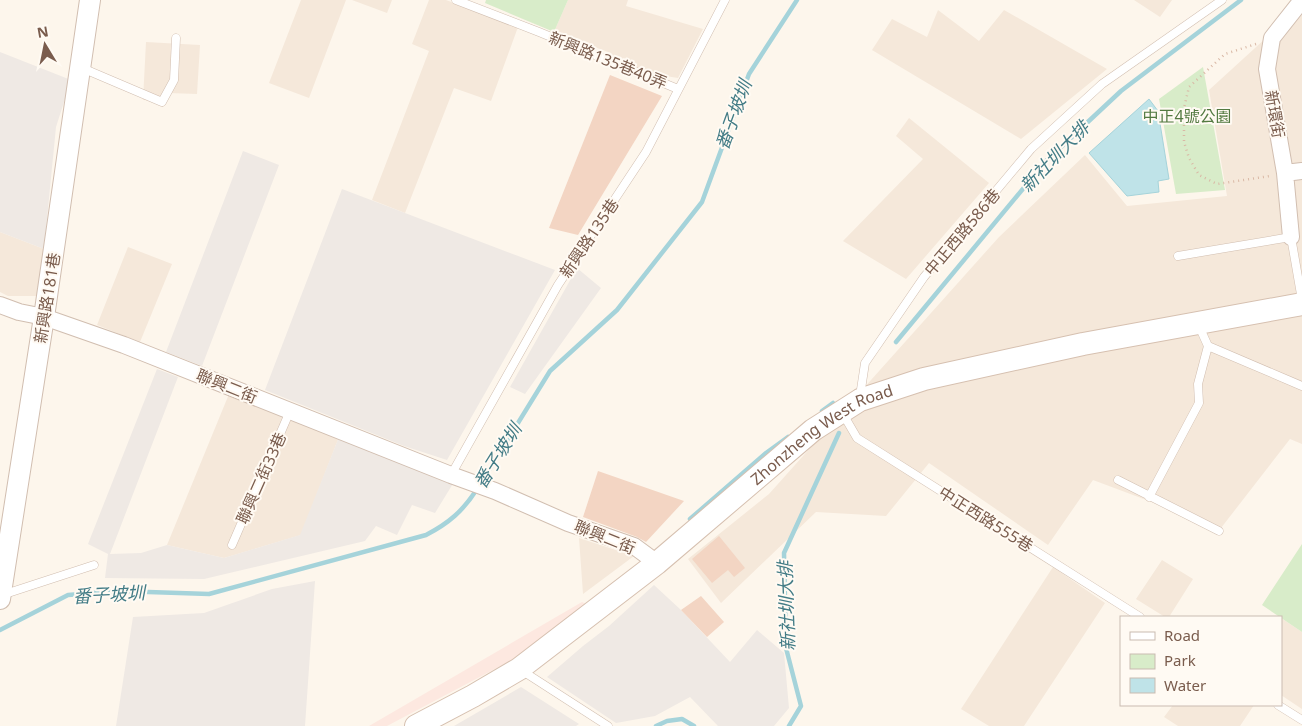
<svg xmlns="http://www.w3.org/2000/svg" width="1302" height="726" viewBox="0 0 1302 726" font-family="'Noto Sans','Noto Sans TC',sans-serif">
<rect width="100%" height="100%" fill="#fdf6ec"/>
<path fill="#f5e8da" d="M301,0H346L309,98L269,83Z
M352,0H392L387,13Z
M429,0H446L518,27L491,101L454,88L405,213L372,200L429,51L412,44Z
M568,0H628L626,6L703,29L678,78L615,68L611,53L554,32Z
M1134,0H1172L1160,17Z
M1302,5V444L1290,439L1221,528L1093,480L1048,545L929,463L886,516L816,512L721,603L688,559L769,494L999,237L1085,155L1127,206L1227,196L1209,90Z
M938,10L979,41L1004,10L1107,69L1021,139L872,50L892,19L927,37Z
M146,42L200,45L197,94L168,93L167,101L143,100Z
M909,118L989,183L906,279L843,241L923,159L896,136Z
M0,232L44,249L39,296H8L0,292Z
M128,247L172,264L140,342L97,325Z
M229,394L339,437L301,535L224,558L167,545Z
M579,538L634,556L583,594Z
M1162,560L1193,579L1169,617H1165L1136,599Z
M1053,567L1105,603L1024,726H989L961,709Z
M1281,618L1302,632V709L1281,695Z
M1173,705H1254L1240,726H1178L1164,717Z"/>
<path fill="#fde8e0" d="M582,602L589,605L512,660L387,726H369Z"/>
<path fill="#efe9e4" d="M0,52L71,80L56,127L44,249L0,232Z
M243,151L279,165L202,366L166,352Z
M342,189L555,270L447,460L404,446L265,390Z
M577,268L601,288L525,394L510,387Z
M157,369L178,377L110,554L141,553L167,545L224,558L300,535L339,437L454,482L435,513L412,505L397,535L376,526L365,541L204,579L105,578L108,554L88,544Z
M315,581L305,726H116L133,617L204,613L272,589Z
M654,585L681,610L730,662L757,630L784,653L789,708L774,726H718L690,697L655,716L616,723L547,677L583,646L609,626Z
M521,687L579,724L576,726H454Z"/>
<path fill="#d8ecc9" d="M486,0H568L554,32L485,3Z
M1203,67L1225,190L1176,194L1159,99Z
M1302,544V632L1262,605Z"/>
<path fill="#bfe3e8" stroke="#a5d3da" d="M1149,99L1158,111L1169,179L1158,181L1159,192L1127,196L1089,153Z"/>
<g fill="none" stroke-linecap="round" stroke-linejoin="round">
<path stroke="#a5d3da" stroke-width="4.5" d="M896,342L1046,161L1121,91L1241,0
M822,411L833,403
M481,483L550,371L617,310L702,202L749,74L797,0
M690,519L766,453L788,437
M0,630L68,595L118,591L209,594L426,535C449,523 463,511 477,489
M656,726L667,721L682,719L694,726
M789,726L801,706L786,648L784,553L839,433"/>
</g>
<path fill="#f3d5c3" d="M610,75L662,96L578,235L549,228Z
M598,471L684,501L646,542L637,537L583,517Z
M719,536L745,568L734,577L728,570L712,583L692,559Z
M701,596L724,622L707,637L681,610Z"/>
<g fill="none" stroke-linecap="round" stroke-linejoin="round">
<g stroke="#d1beb0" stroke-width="9">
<path id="service" d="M456,0L539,32L678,89
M82,68L162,102L174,80L176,38
M1178,256L1291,237L1302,300
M1208,346L1302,386
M860,396L865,363L924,277L1031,149L1102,84L1222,0
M843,414L857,438L1140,617
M451,475L558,285L646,152L725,0
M1118,480L1219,531
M1149,497L1199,403L1198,384L1208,346L1199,326
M232,545L290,411
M2,595L94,565
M521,670L608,726
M1278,705L1302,720"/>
</g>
<g stroke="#d1beb0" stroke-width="18">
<path id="minor" d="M1285,173L1302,171
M1291,237L1285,173L1267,69L1272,38L1302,0
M0,305L19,312L44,317L124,345L451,475L495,491L568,523L634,546L657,563"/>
</g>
<g stroke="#d1beb0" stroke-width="22">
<path id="tertiary" d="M0,599L44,317L90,0"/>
</g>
<g stroke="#d6c0b0" stroke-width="24">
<g id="secondary">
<path id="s1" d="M416,726L473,696L519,669L657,563L813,430L860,400L924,379L1083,344L1302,304"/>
</g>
</g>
<path stroke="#d9b8a5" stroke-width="2.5" stroke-dasharray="1 4" stroke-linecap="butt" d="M1256,44L1225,54L1189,87L1184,108V142L1189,158L1199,175L1217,184L1270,176"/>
<use href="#service" stroke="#fff" stroke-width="8"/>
<use href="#minor" stroke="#fff" stroke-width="16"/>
<use href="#tertiary" stroke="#fff" stroke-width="20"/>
<use href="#secondary" stroke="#fff" stroke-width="22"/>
</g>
<g text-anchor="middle" stroke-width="4" stroke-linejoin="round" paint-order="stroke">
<g font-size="16" fill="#7a5c4d" stroke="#fffaf3">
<text transform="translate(608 60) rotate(22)" y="6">新興路135巷40弄</text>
<text transform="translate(1275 114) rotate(80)" y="6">新環街</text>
<text transform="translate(962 232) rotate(-50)" y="6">中正西路586巷</text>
<text transform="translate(589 238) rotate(-56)" y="6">新興路135巷</text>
<text transform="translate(47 298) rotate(-81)" y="6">新興路181巷</text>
<text transform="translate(227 386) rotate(22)" y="6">聯興二街</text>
<text dy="6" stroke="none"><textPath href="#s1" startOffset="502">Zhonzheng West Road</textPath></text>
<text transform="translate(261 478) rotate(-66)" y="6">聯興二街33巷</text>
<text transform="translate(986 519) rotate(32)" y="6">中正西路555巷</text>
<text transform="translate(605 537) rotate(22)" y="6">聯興二街</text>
</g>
<g font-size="16" fill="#537a41" stroke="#fffaf3">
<text x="1187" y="122">中正4號公園</text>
</g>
<g font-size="18" font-style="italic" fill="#437c86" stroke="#fffaf3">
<text transform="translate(734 115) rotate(-70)" y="6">番子坡圳</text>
<text transform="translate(1055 157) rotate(-46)" y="6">新社圳大排</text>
<text transform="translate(498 456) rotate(-58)" y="6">番子坡圳</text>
<text transform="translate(109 595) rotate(-3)" y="6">番子坡圳</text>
<text transform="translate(787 606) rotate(-92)" y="6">新社圳大排</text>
</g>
</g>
<rect x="1120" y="616" width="162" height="90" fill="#fffaf3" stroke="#cabbb1"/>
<rect x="1130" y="632" width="25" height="8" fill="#ffffff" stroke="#cabbb1"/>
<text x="1164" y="641" font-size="15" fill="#7a5c4d">Road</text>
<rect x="1130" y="654" width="25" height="15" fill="#d8ecc9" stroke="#cabbb1"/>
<text x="1164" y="666" font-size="15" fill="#7a5c4d">Park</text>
<rect x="1130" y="678" width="25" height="15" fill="#bfe3e8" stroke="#cabbb1"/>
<text x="1164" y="691" font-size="15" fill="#7a5c4d">Water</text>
<g transform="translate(45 45) rotate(350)" stroke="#fffaf3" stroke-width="4" paint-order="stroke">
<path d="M0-4L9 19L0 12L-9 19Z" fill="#7a5c4d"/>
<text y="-8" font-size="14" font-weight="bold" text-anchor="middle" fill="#7a5c4d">N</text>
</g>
</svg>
